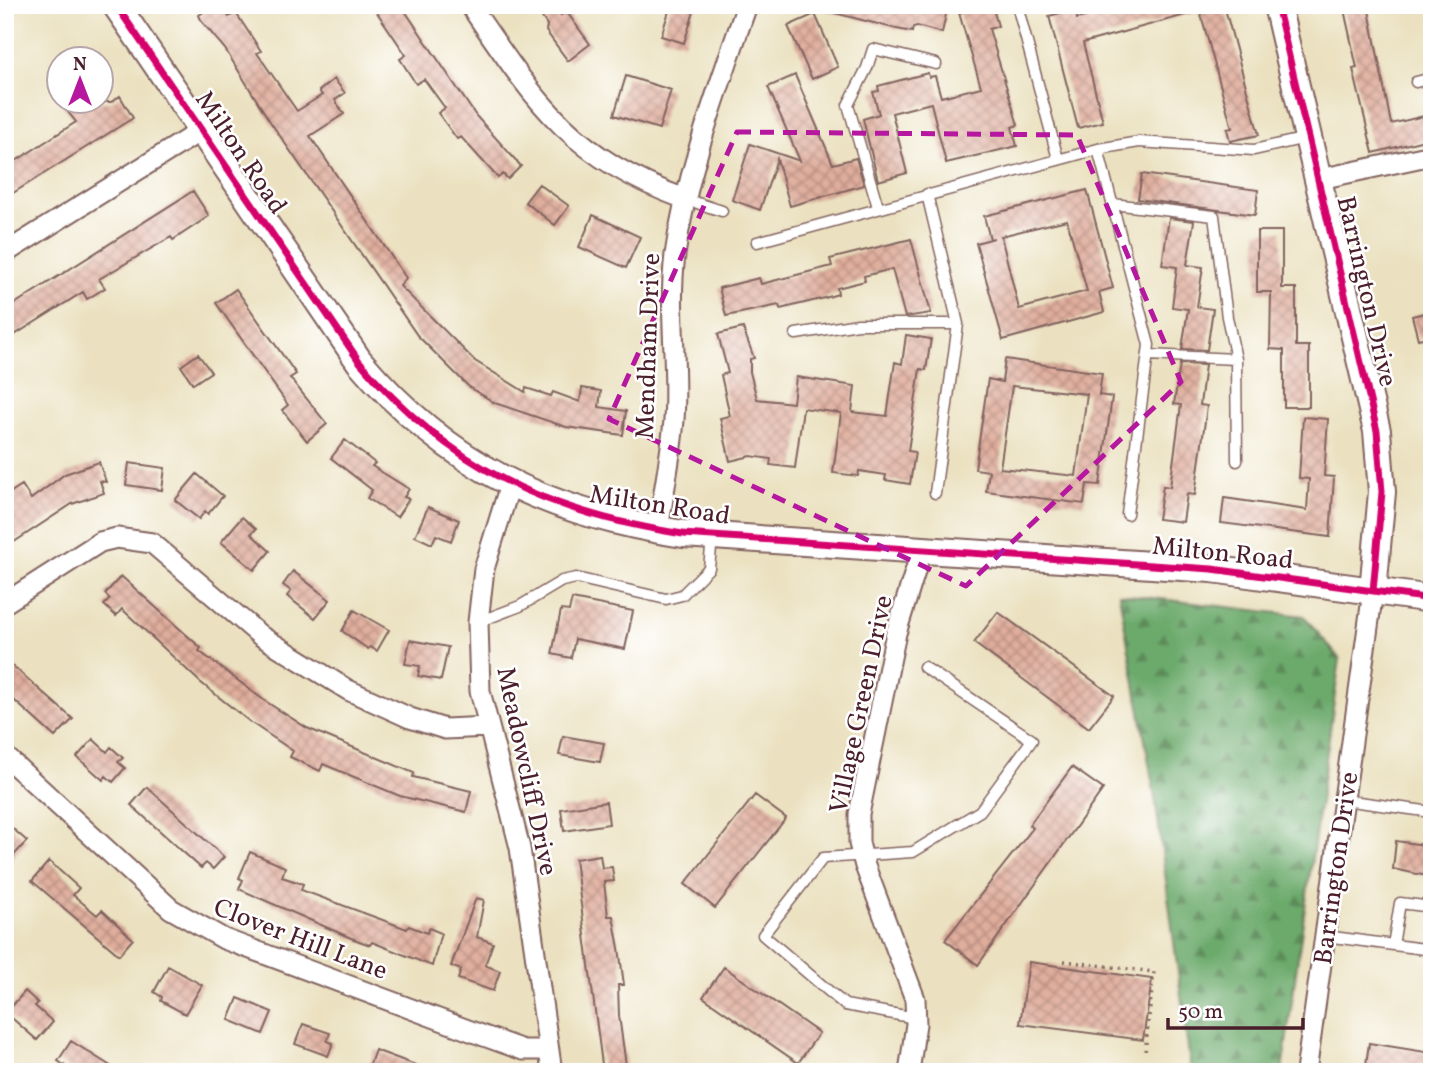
<svg xmlns="http://www.w3.org/2000/svg" width="1437" height="1077" viewBox="0 0 1437 1077" font-family="Vollkorn,serif">
<defs>
<pattern id="forest-firs" width="22" height="20" patternUnits="userSpaceOnUse" patternTransform="scale(1.75)"><rect width="22" height="20" fill="#6caa6c"/><path d="M5 1l3.5 6h-7zM16 11l3.5 6h-7z" fill="#5b8a59"/></pattern>
<pattern id="building-cross-hatch" width="8" height="8" patternUnits="userSpaceOnUse" patternTransform="scale(1.75)"><rect width="8" height="8" fill="#e0ae9d"/><path d="M0 0l8 8M0 8l8-8" fill="none" stroke="#b88d80"/></pattern>
</defs>
<rect width="100%" height="100%" fill="#fff"/>
<filter id="ink" filterUnits="userSpaceOnUse"><feTurbulence type="fractalNoise" baseFrequency=".0143" numOctaves="2"/><feDisplacementMap in="SourceGraphic" scale="14" xChannelSelector="R" yChannelSelector="G"/><feConvolveMatrix kernelMatrix="1 2 1 2 8 2 1 2 1" color-interpolation-filters="sRGB"/></filter>
<filter id="wash" filterUnits="userSpaceOnUse"><feTurbulence type="fractalNoise" baseFrequency=".00686" numOctaves="4" result="noise"/><feDisplacementMap in="SourceGraphic" scale="28" xChannelSelector="R" yChannelSelector="G"/><feGaussianBlur stdDeviation="1.57" result="paint"/><feColorMatrix in="noise" values="0 0 0 0 0 0 0 0 0 0 0 0 0 0 0 0 0 1.4 0 .05"/><feComposite in="paint" operator="in"/></filter>
<g filter="url(#wash)">
<rect width="100%" height="100%" fill="#ebe1c0"/>
<path fill="url(#forest-firs)" stroke="#5b644c" stroke-width="2" d="M1119,594L1304,616L1340,659L1282,1072H1191L1155,797Z"/>
<g id="blocks">
<path fill="url(#building-cross-hatch)" fill-rule="evenodd" d="M214,5H221L229,17L236,13L261,51L257,53L297,111L322,95L319,91L334,79L345,93L335,100L344,114L310,136L406,278L400,286L475,361L525,392L526,388L551,396L553,392L580,402L582,388L601,391L599,407L626,411L623,435L566,427L495,403L468,386L417,335L269,120L225,49L202,22L199,15Z
M372,5H401L476,116L521,166L508,179L503,174L498,178L461,137L457,139L438,113L445,108L424,79L416,84L400,59L406,55Z
M671,5H696L684,43L661,36Z
M824,5H948L942,33L917,26L913,27L912,32L897,29L823,10Z
M985,5H992L998,26L989,29L1018,125L1012,127L1017,146L946,163L931,103L892,113L907,173L878,181L863,119L879,114L873,92L879,91L878,86L928,73L929,77L935,76L941,97L981,87L959,13Z
M1129,5H1224L1259,135L1230,141L1227,129L1232,128L1200,11L1083,43L1103,122L1078,128L1049,16L1075,9L1077,19Z
M1343,5H1368L1391,124L1432,114V138L1373,153L1353,69L1357,68Z
M555,6L561,15L566,11L590,44L568,61L546,31L547,25L541,16Z
M815,14L838,67L812,79L788,26Z
M795,75L833,164L856,158L864,185L790,206L777,159L760,210L732,200L750,144L800,161L768,87Z
M626,76L671,90L659,129L614,115Z
M120,96L133,118L5,198V168L76,122L60,102H111Z
M1142,174L1258,190L1255,215L1138,199Z
M539,184L569,206L555,225L525,202Z
M1087,190L1113,288L1099,292L1104,312L1003,340L976,243L994,238L990,239L984,216ZM1067,220L1087,291L1019,309L1001,236Z
M193,191L209,216L173,240L171,237L99,279L105,288L87,299L83,292L5,341V310Z
M593,215L640,237L626,268L579,247Z
M1169,218L1194,221L1187,265L1203,267L1197,307L1213,309L1207,350L1182,349L1188,309L1172,307L1177,267L1162,265Z
M1257,231H1282V288H1296V346H1309V407H1284V350L1270,349L1271,292H1257Z
M911,239L931,313L905,317L892,269L864,276L865,281L837,288L838,294L825,298L780,309L779,305L726,316L719,288L759,278L761,284L832,266L830,259Z
M236,289L296,374L290,378L327,424L307,441L282,410L288,405L216,303Z
M1432,311V336L1418,339L1412,316Z
M743,328L754,358L750,359V372L757,399L793,403L796,377L855,386L852,412L887,416L895,362L902,364L906,335L931,339L926,370L920,369L908,451L915,452L910,484L885,480L886,475L859,471L858,476L833,473L841,413L803,408L795,468L770,465L771,459L751,456L730,461L720,418L730,416L721,375L728,373L718,334Z
M198,354L211,372L193,384L181,366Z
M1005,359L1102,373L1099,395L1112,397L1100,485L1087,484L1084,504L986,491L989,471L975,469L988,379L1002,382ZM1012,386L1087,394L1076,476L1000,468Z
M1180,364L1205,365L1200,405L1207,406L1195,495L1187,494L1183,522L1158,519L1163,486L1170,487L1181,405L1174,404Z
M1303,417L1328,419L1324,476L1334,477L1330,537L1221,523L1224,498L1307,510L1309,479L1299,478Z
M345,440L375,463L372,466L409,489L404,497L409,499L397,517L367,498L372,490L331,458Z
M99,462L106,482L100,481L104,493L72,504L5,548V496L22,485L31,499L65,474Z
M129,463L165,468L162,490L126,485Z
M197,474L223,496L208,514L205,511L199,519L175,500Z
M428,507L459,520L451,541L436,535L432,544L415,536Z
M242,517L256,529L251,534L270,551L254,570L221,542Z
M293,571L330,600L315,618L287,596L291,591L283,585Z
M121,576L201,648L199,651L265,701L307,728L414,773L413,777L471,791L466,812L400,796L323,764L320,771L290,757L293,751L250,722L200,682L122,609L116,616L104,605L110,599L105,594Z
M572,599L633,611L625,649L575,639L571,658L552,654L561,610L569,611Z
M354,610L389,630L377,651L370,647L368,649L342,631Z
M998,612L1114,696L1089,728L974,643Z
M410,640L448,647L441,680L418,676L420,666L405,664Z
M5,659L73,719L55,737L5,692Z
M563,736L604,743L600,762L559,755Z
M93,739L107,752L111,747L123,758L118,762L125,768L113,782L106,776L103,780L77,757Z
M1072,767L1103,789L978,965L945,940L1033,828L1029,825Z
M147,787L224,857L213,869L206,863L201,868L131,805Z
M755,795L786,818L715,908L685,884Z
M606,802L609,824L564,831L561,809Z
M5,822L27,841L5,865Z
M1396,841L1432,846V877L1393,869Z
M250,852L285,867L282,877L303,884L301,890L407,929L409,926L427,933L429,928L441,933L432,966L372,942L370,945L351,938L239,889L243,880L239,878Z
M600,855L602,868L612,867L614,881L604,882L608,916H613L619,948L624,985H618L619,1016L627,1072H603L575,859Z
M49,861L79,888L73,895L97,915L102,910L133,939L119,955L32,881Z
M476,898L484,900L477,937L493,943L485,965L500,971L493,991L458,979L461,970L451,966Z
M1029,962L1152,979L1143,1040L1020,1024Z
M168,966L202,985L185,1014L161,1001L162,997L154,992Z
M724,967L819,1033L798,1063L703,997Z
M25,991L38,1003L35,1006L53,1022L37,1040L6,1013Z
M238,998L272,1012L263,1034L229,1020Z
M303,1024L330,1033L327,1041L333,1043L328,1056L295,1044Z
M71,1041L120,1072H74L58,1061Z
M1369,1043L1432,1053V1072H1365Z
M375,1050L429,1070V1072H367Z"/>
</g>
</g>
<g filter="url(#ink)">
<use href="#blocks" fill-opacity="0" stroke="#82635f" stroke-width="2"/>
<g fill="none" stroke-linecap="round" stroke-linejoin="round">
<g stroke="#82635f" stroke-width="13">
<path id="lane" d="M1017,5L1058,159
M1416,82L1432,78
M927,194L958,324L935,493
M685,199L722,211
M1113,204L1214,216L1227,317L1236,359L1148,355
M878,207L848,105L867,68L873,49L936,64
M757,242L1098,149
M796,334L858,324H958
M1236,359L1237,461
M1127,514L1149,345L1098,149L1139,142L1254,150L1306,138
M478,622L520,606L562,581L576,578L666,599L682,595L709,568L712,538
M1344,800L1432,812
M1325,936L1432,950
M1393,945L1400,903L1432,907
M916,1018L845,1005L763,935L823,858L913,852L980,811L1032,740L924,667"/>
</g>
<g stroke="#82635f" stroke-width="23">
<path id="street" d="M470,5C536,102 570,157 685,199
M1320,179L1432,155
M5,253L202,130
M510,485L484,569L478,622L480,691L520,848L552,1072
M658,531C663,494 671,457 674,420C678,365 668,310 675,255C687,169 719,87 747,5
M5,603L100,542L117,538L152,543L261,636L348,690L410,718L445,729L488,727
M5,756L171,909L224,939L484,1036L523,1050H549
M909,1072L916,1024L915,999L865,866L859,843V814L896,633L922,549
M1306,1072L1373,591"/>
</g>
<g stroke="#82635f" stroke-width="30">
<path id="secondary" d="M116,5L359,361C449,467 547,513 683,534L1212,569L1432,599
M1277,5L1377,431L1382,492L1373,591"/>
</g>
<path stroke="#82635f" stroke-width="3.5" stroke-dasharray="2 5" stroke-linecap="butt" d="M1064,961L1154,972L1145,1052"/>
<use href="#lane" stroke="#fff" stroke-width="10"/>
<use href="#street" stroke="#fff" stroke-width="19"/>
<use href="#secondary" stroke="#fff" stroke-width="26"/>
<g stroke="#fff" stroke-width="11">
<path id="cycleway" d="M116,5L359,361C449,467 547,513 683,534L1212,569L1432,599
M1277,5L1377,431L1382,492L1373,591"/>
</g>
<use href="#cycleway" stroke="#d6006c" stroke-width="7"/>
</g>
</g>
<path fill="none" stroke="#b5179e" stroke-width="5" stroke-dasharray="14 9" stroke-linejoin="round" d="M737,132L1077,135L1181,382L966,586L609,419Z"/>
<g text-anchor="middle" stroke-width="5" stroke-linejoin="round" paint-order="stroke">
<g font-size="26" fill="#4a1f2b" stroke="#fff">
<text transform="translate(242 152) rotate(56)" y="9">Milton Road</text>
<text transform="translate(1368 291) rotate(77)" y="9">Barrington Drive</text>
<text transform="translate(647 346) rotate(-88)" y="9">Mendham Drive</text>
<text transform="translate(660 504) rotate(9)" y="9">Milton Road</text>
<text transform="translate(1223 552) rotate(6)" y="9">Milton Road</text>
<text transform="translate(860 704) rotate(-78)" y="9">Village Green Drive</text>
<text transform="translate(528 771) rotate(78)" y="9">Meadowcliff Drive</text>
<text transform="translate(1335 868) rotate(-82)" y="9">Barrington Drive</text>
<text transform="translate(301 938) rotate(21)" y="9">Clover Hill Lane</text>
</g>
</g>
<rect width="1437" height="1077" fill="none" stroke="#fff" stroke-width="28"/>
<g transform="translate(80 80)"><circle r="33" fill="#ffffff" stroke="#b7a5aa" stroke-width="2"/>
<path d="M0-5L12 26L0 18L-12 26Z" fill="#b5179e"/>
<text y="-10" font-size="19" font-weight="bold" text-anchor="middle" fill="#4a1f2b">N</text>
</g>
<path d="M1168 1018v10h135v-10" fill="none" stroke="#4a1f2b" stroke-width="3.5"/>
<text x="1178" y="1018" font-size="21" fill="#4a1f2b" stroke="#ffffff" stroke-width="5" paint-order="stroke">50 m</text>
</svg>
